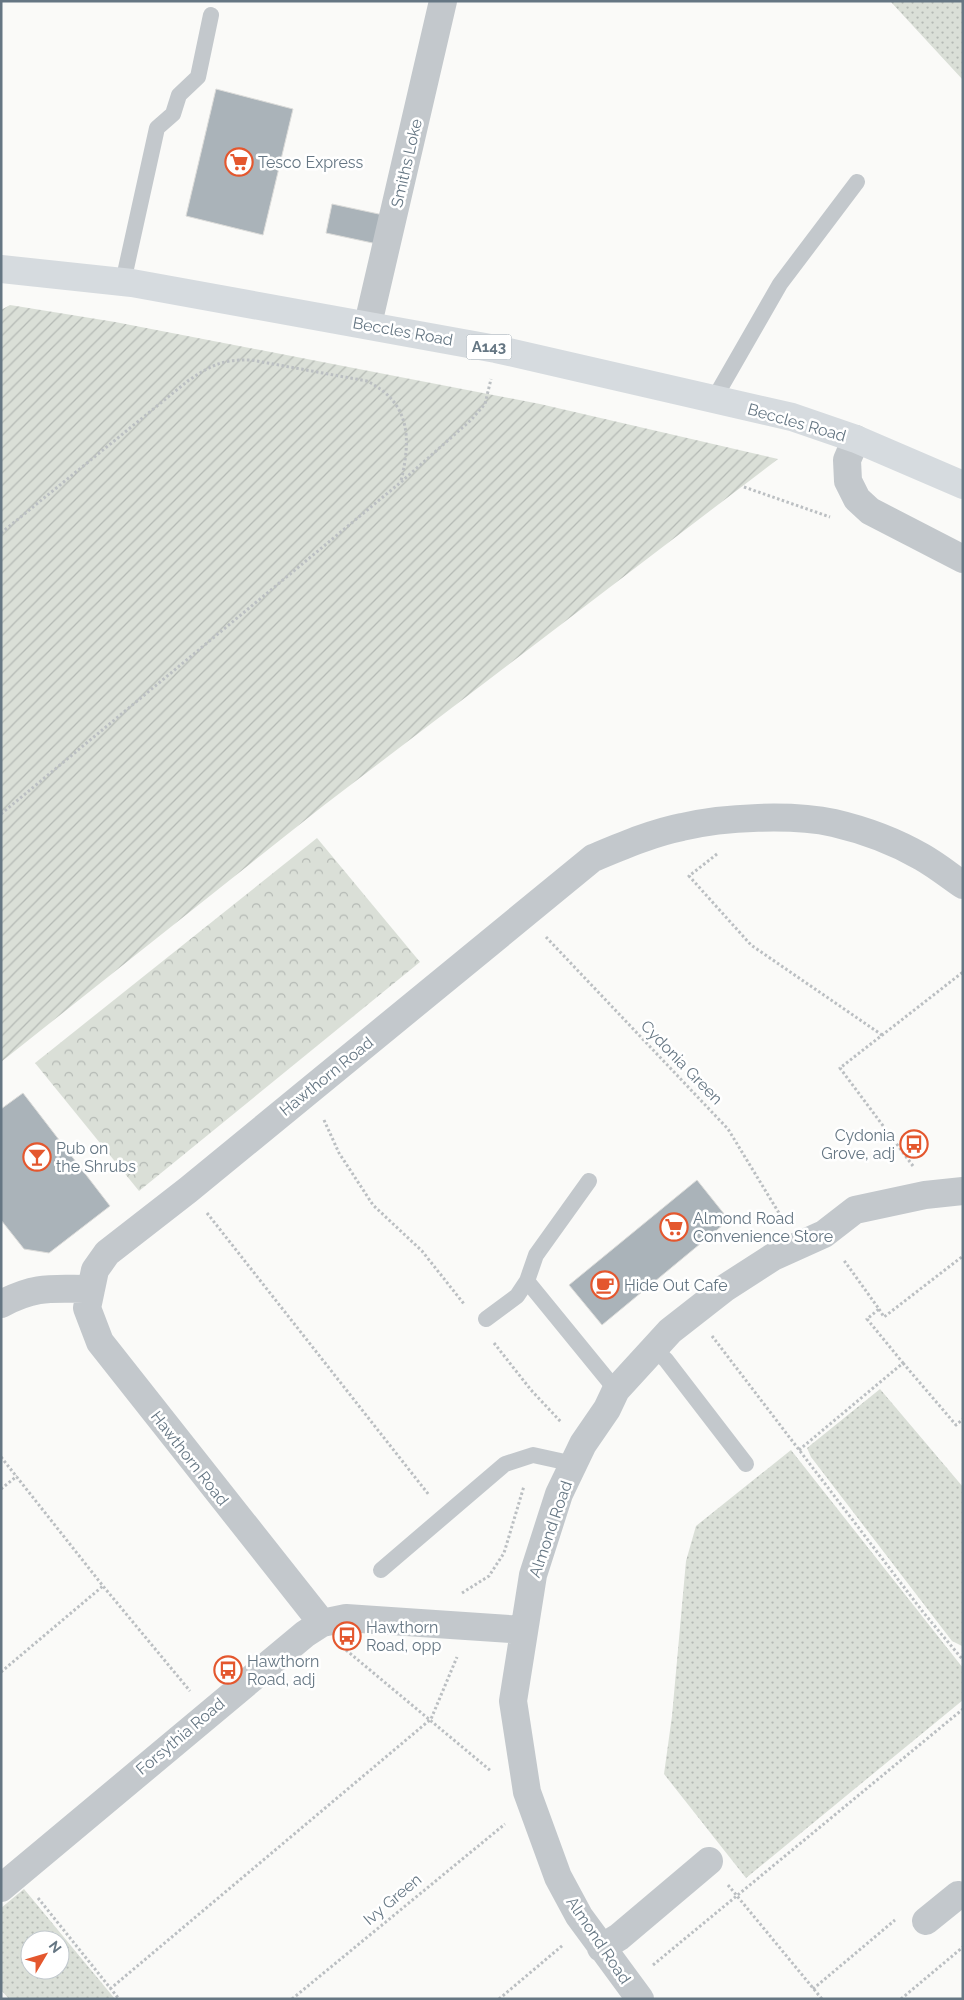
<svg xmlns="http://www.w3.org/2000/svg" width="964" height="2000" viewBox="0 0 964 2000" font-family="Raleway,sans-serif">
<defs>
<pattern id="grass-dots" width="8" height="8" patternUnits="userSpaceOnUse" patternTransform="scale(1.25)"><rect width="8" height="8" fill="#dadfd7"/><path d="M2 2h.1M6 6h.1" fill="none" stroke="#b4b9b4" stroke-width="1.8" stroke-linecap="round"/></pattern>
<pattern id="park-crowns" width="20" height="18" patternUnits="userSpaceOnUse" patternTransform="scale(1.25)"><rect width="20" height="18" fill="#dadfd7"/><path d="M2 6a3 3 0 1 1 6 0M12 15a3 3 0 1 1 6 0" fill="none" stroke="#b4b9b4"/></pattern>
<pattern id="garden-furrows" width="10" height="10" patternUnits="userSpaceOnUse" patternTransform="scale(1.25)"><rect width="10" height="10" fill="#dadfd7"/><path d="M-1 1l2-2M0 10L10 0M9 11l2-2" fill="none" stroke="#b4b9b4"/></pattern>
</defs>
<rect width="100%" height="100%" fill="#fafaf8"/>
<path fill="url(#grass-dots)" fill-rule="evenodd" d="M890,1H963V80Z
M880,1389L963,1487L962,1646L952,1641L811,1457L807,1448Z
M791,1450L963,1668V1700L746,1878L664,1774L672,1716L686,1561L696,1526Z
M24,1889L115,1999H9L1,1990V1908ZM30,1940H60V1970H30Z"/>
<path fill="url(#park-crowns)" d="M317,838L420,962L139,1191L35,1063Z"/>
<path fill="url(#garden-furrows)" d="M10,305L115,322L540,404L778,459L323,806L1,1062V310Z"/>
<path fill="#aab3b9" stroke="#dcdcda" d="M216,89L293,109L263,235L186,216Z
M332,204L388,216L382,245L326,233Z
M23,1093L110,1206L49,1253L24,1249L1,1220V1109Z
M697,1180L729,1220L602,1325L569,1285Z"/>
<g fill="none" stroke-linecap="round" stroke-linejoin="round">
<path stroke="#bbbfc2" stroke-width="3" stroke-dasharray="2.5 2.5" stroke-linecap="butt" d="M744,487L830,517
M1,533L189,380C212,365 223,359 251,360L367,381C411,403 411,439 401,481
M1,814L401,482L471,420L485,404L491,379
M717,854L689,876L751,945L882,1035
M546,937L728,1129L782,1218
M324,1120L339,1153L373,1205L422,1251L464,1304
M913,1166L840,1068L963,972
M207,1213L429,1495
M879,1309L884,1317L963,1256
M712,1336L923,1612L963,1660
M494,1343L531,1390L561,1422
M903,1363L956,1425L963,1419
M799,1450L903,1363L867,1319L879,1309L843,1259
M1,1457L103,1586L190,1691
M1,1489L17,1476
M462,1593L489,1576L504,1553L524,1486
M346,1650L491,1771
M1,1672L103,1586
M728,1885L822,1999
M38,1898L119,1999
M653,1965L963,1709
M110,1989L431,1719L457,1657
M813,1989L895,1920
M292,1999L505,1824
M499,1999L563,1945
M901,1999L963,1947"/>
<path stroke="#c3c8cc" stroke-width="16" d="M123,282L157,128L173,114L179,95L198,77L211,15
M714,399L780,284L857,182
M527,1281L616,1390
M486,1319L517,1296L527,1281L536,1255L589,1181
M654,1349L666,1360L746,1464
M381,1570L505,1464L533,1455L574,1464"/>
<path stroke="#c3c8cc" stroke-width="28" d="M368,324L443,1
M856,439L847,460L848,481L857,499L870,511L963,559
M1,1304C37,1285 52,1289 91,1289
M322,1623L100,1342L87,1308L95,1270L107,1253L188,1190L593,858C622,846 652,833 682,827C724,817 792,814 834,823C864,830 896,842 922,857C936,865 950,876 963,885
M1,1888L305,1634L322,1623L346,1618L524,1630
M926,1921L958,1895
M601,1948L619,1937L709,1861
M640,1999L579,1916L558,1877L527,1792L513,1701L533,1575L559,1494L583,1444L607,1409L616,1390L670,1331L725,1288L773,1257L824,1234L855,1210L925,1195L963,1191"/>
<path stroke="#d6dbdf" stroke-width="28" d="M1,269L132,283L496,349L792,417L856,439L963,485"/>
</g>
<defs>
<g id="supermarket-ring" transform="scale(1.4375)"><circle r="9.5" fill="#fff" stroke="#e4572e" stroke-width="1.5"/><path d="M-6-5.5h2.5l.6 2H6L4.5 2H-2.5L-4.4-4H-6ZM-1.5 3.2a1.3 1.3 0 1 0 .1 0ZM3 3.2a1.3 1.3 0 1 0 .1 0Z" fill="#e4572e"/></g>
<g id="bus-ring" transform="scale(1.4375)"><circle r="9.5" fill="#fff" stroke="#e4572e" stroke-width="1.5"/><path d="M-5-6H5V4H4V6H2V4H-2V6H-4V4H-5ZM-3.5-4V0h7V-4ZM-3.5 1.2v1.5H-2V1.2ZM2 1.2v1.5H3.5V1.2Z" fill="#e4572e"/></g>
<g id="bar-ring" transform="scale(1.4375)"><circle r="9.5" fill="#fff" stroke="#e4572e" stroke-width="1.5"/><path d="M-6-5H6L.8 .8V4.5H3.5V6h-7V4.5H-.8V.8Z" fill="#e4572e"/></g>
<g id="cafe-ring" transform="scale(1.4375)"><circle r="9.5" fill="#fff" stroke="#e4572e" stroke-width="1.5"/><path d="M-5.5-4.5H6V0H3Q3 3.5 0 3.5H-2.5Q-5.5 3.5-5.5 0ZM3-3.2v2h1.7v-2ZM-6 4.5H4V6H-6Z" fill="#e4572e"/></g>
</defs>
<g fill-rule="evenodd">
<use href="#supermarket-ring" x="239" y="162"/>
<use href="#bus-ring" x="914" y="1144"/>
<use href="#bar-ring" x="37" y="1157"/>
<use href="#supermarket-ring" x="674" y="1227"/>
<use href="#cafe-ring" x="605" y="1285"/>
<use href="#bus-ring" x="347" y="1636"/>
<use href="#bus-ring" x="228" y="1670"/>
</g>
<g text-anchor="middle" stroke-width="5" stroke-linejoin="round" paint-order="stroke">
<rect fill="#fff" stroke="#939fa8" stroke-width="1" x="466.5" y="334.5" width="45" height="25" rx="4"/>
<g font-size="15" font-weight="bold" fill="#657683">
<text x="489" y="352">A143</text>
</g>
<g font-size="16" fill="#657683" stroke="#fff" text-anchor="start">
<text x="258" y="168">Tesco Express</text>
<text x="895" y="1141" text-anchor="end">Cydonia<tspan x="895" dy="18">Grove, adj</tspan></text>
<text x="56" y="1154">Pub on<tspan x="56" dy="18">the Shrubs</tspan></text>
<text x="693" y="1224">Almond Road<tspan x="693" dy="18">Convenience Store</tspan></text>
<text x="624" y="1291">Hide Out Cafe</text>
<text x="366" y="1633">Hawthorn<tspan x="366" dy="18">Road, opp</tspan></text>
<text x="247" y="1667">Hawthorn<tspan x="247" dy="18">Road, adj</tspan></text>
</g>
<g font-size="16" fill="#657683" stroke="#fff">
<text transform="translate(406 163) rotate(-77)" y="6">Smiths Loke</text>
<text transform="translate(403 331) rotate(10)" y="6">Beccles Road</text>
<text transform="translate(797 422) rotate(16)" y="6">Beccles Road</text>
<text transform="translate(682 1062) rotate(46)" y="6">Cydonia Green</text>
<text transform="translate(326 1076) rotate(-39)" y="6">Hawthorn Road</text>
<text transform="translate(190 1458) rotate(52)" y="6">Hawthorn Road</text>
<text transform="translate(550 1529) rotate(-71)" y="6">Almond Road</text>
<text transform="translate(180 1736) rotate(-40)" y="6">Forsythia Road</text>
<text transform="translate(392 1899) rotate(-40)" y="6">Ivy Green</text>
<text transform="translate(599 1940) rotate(56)" y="6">Almond Road</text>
</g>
</g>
<rect width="964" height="2000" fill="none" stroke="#657683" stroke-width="5"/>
<g transform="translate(45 1955) rotate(52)"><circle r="24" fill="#ffffff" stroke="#c1c8cd"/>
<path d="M0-4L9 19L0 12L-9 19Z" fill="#e4572e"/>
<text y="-8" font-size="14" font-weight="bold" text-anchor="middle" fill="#657683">N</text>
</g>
</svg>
